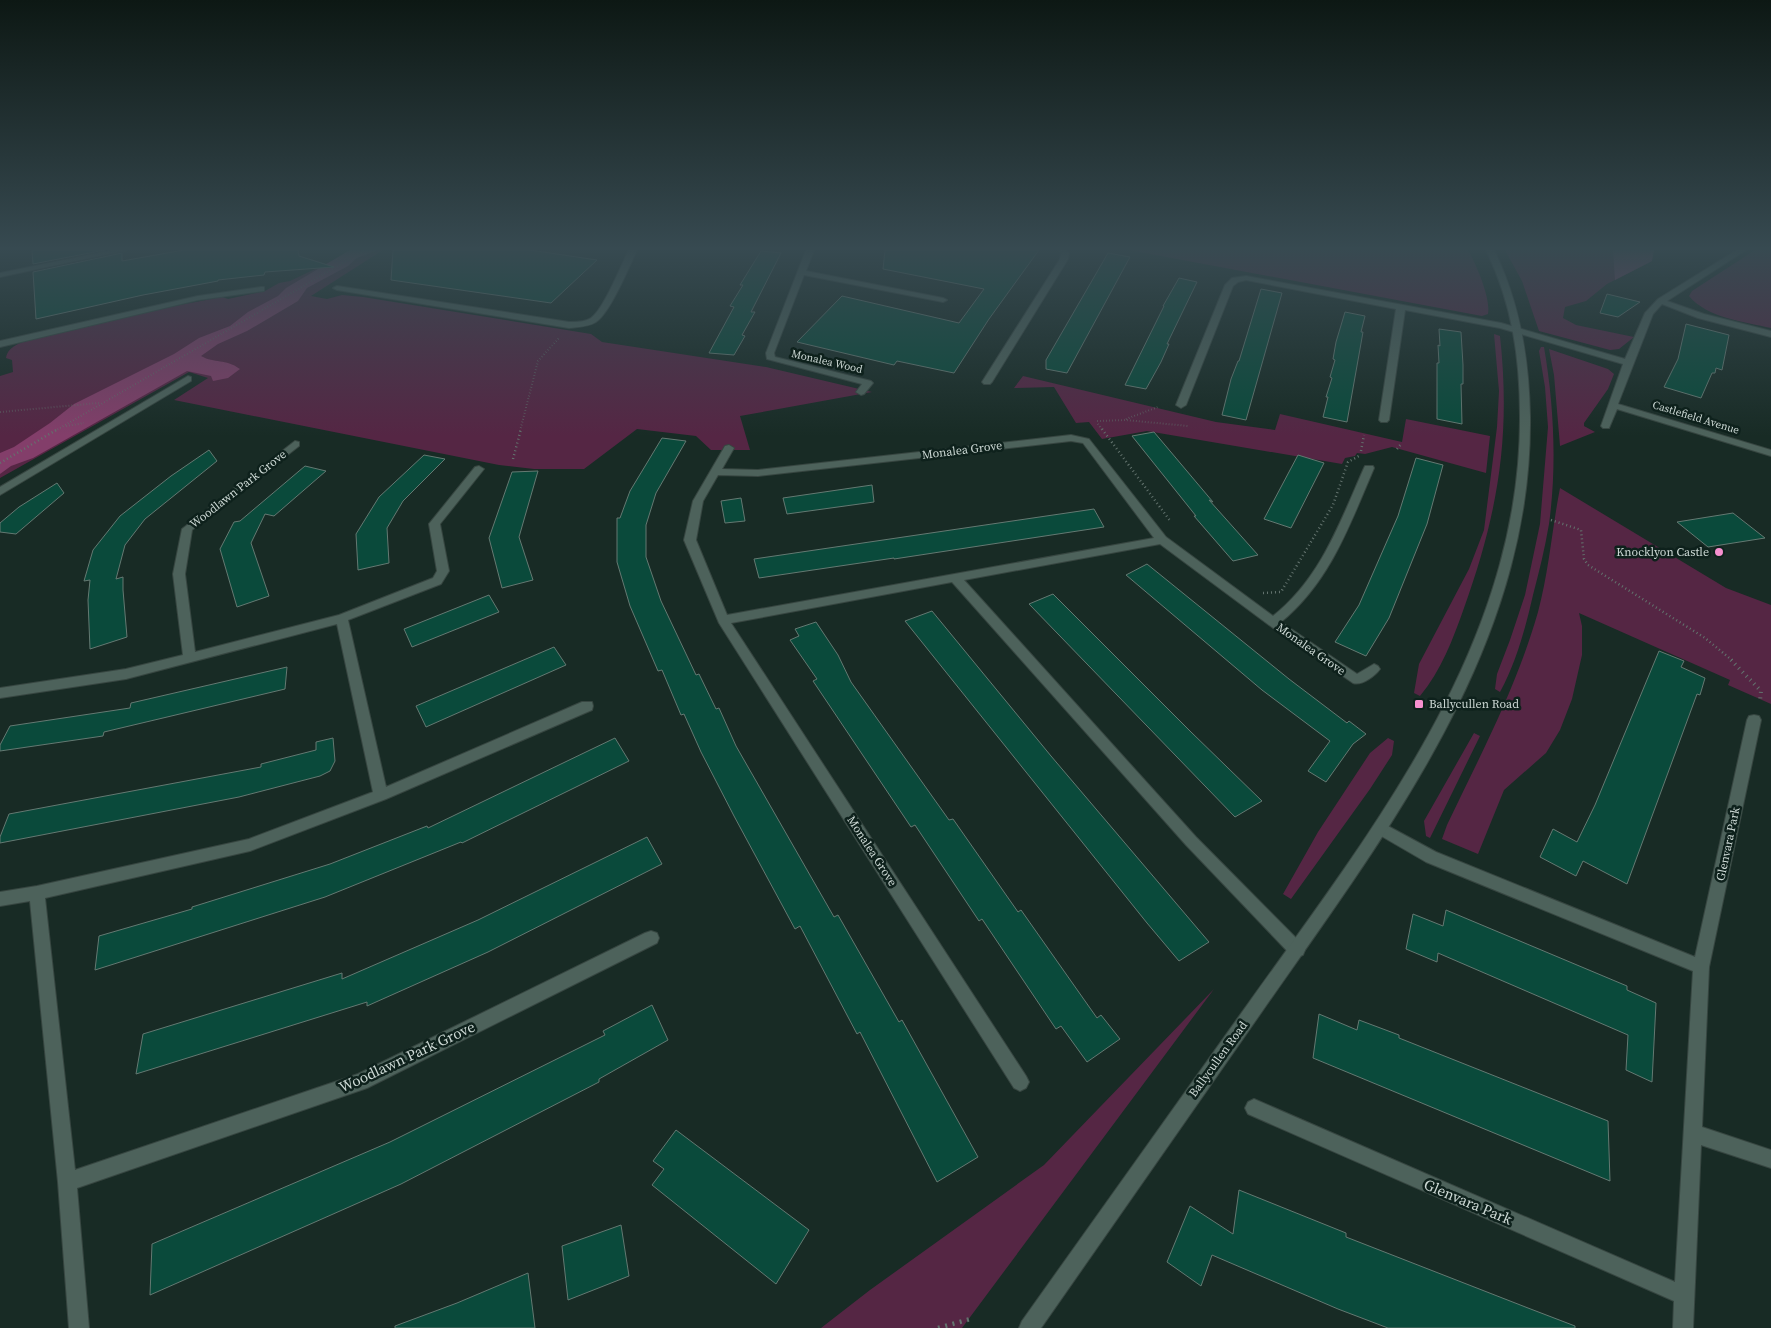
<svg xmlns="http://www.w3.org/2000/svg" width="1771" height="1328" viewBox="0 0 1771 1328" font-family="'Source Serif 4',serif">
<rect width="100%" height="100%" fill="#182b25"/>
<path fill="#552644" d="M355,250H383L311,296L327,299L342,295L363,297L591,334L602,342L766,367L872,392L740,416L750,450H711L696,436L637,429L584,469H534L499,465L174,400L208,378L189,372L0,478V376L13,372L12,360L6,358C7,351 12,347 18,344C35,336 56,333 74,329C123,317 173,306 222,297L228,299L265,291L279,283L290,281Z
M1129,250H1468C1476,264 1491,298 1488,314L1482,316Z
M1505,250H1654L1652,261L1607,284L1586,301L1565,307L1563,318L1576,325L1634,337L1619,349L1610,350L1539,331L1522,281Z
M1755,250H1771V328C1745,322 1707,318 1689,296L1692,291Z
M1494,334L1500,336C1511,437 1498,513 1464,608C1453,639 1441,671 1420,696L1414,693L1419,664L1469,569L1484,530L1497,427L1499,391Z
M1541,347H1544C1554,405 1557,466 1549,524C1545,548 1539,572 1533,595C1526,626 1516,663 1500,692L1495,689L1497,674L1510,640L1525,595L1540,524L1548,427L1545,387L1539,351Z
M1549,349L1608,369L1614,374L1608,389L1584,423V426L1595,432L1560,446L1554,375Z
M1023,376L1216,422L1275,430L1280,414L1402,442L1406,419L1490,436L1486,473L1392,447L1365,454L1357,453L1355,456L1345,458L1342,464L1147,431L1102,439L1089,422L1076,423L1054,387L1014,388Z
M1560,488L1726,588L1771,605V704L1728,685L1730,680L1579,613L1582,626V655L1572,699L1560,730L1546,753L1504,790L1478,854L1442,839L1447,825C1480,756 1517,686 1538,612C1549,571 1552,529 1560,488Z
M1474,733L1480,736L1430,838L1426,836L1424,821Z
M1388,738L1394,741L1392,755L1370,789L1291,899L1283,894L1318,832L1370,753Z
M1214,989L962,1328H821L870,1290L1044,1165Z"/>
<path fill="#833e6a" d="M350,250H378L357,258L348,266L307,288L298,301L247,331L218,344L201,356C215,364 225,358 240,369L228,378L213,381L211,376L187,371L33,458L11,466L0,474V453L14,447L50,423L74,404L174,354L199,338L230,326L248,312L278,296L286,288Z
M1613,250H1654L1652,261L1615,280Z"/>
<path fill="#0a4a3b" stroke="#647972" d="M32,250H105L33,264Z
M184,250H298L299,256L334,267L265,272L264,275L218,280V281L143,295L36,319L33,272L122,253V261Z
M393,250H530L597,260L551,303L391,280Z
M885,250H1039L989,319L954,373L897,361L894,365L797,342L842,296L959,323L984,289L883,269Z
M761,251L781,253L751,312H755L742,335L745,336L734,355L709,353L734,307L730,306L743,285H740Z
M1108,253L1130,257L1067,373L1046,369V360Z
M1179,278L1197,282L1167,344H1169L1161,362L1146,389L1125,385L1164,306H1163Z
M1261,289L1282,293L1246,420L1222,415L1231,379L1238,361H1239Z
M1607,294L1640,302L1618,317L1600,313Z
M1345,312L1365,316L1361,332H1363L1347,422L1323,417L1328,397H1326L1332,378L1330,377L1335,360L1333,359L1336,342Z
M1686,324L1729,335L1722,370L1716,368L1715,373H1712L1701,398L1664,387L1678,359Z
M1439,329L1461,332L1463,365V384H1461L1462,424L1437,419V363H1439L1438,345L1440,346Z
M1154,432L1213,502L1209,500L1258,555L1233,561L1194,516H1196L1132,436Z
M662,438L686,441L656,493L646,525V557L661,601L696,675L699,674L716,709L719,708L736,746L834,917L838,915L899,1022L902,1020L978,1157L937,1182L860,1032L857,1034L800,926L795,929L734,816L701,752L684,714L681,715L662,670L658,671L630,606L617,562V518H620L630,491Z
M209,450L217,461L145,519L125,545L116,579L123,577V590L127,637L90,649L88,600L90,580L84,581L93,550L120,516L171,476Z
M424,455L445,459L403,501L387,528L389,563L358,570L356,534L379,497Z
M1298,455L1324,463L1291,528L1264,519Z
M1416,458L1443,465L1427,524L1389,618L1366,656L1335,642L1359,605L1398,516Z
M305,466L326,471L274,516L265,514L251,543L269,596L237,607L220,549L234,522L240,521Z
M538,471L519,537L533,580L502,588L489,538L512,472Z
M57,483L64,493L16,534L0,532V523L19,507Z
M872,485L874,502L787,514L783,498Z
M741,498L745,521L725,523L721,501Z
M1094,509L1104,527L894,559V558L759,578L754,559Z
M1733,513L1765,538L1708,547L1677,522Z
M1147,564L1289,679L1347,723L1349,721L1366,734L1353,744L1326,782L1308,771L1330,741L1262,690L1126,575Z
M1053,594L1191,732L1262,801L1235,817L1029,604Z
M489,595L499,612L412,647L404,629Z
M932,611L1051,756L1209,942L1179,961L1147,923L905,621Z
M816,622L838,655L851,682L949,820L953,819L1018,912L1021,910L1097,1018L1101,1015L1120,1039L1087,1062L1061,1026L1056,1029L982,919L979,921L915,825L911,827L813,681L817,679L790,640L799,636L795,629Z
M554,647L566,665L426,727L416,706Z
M1659,651L1684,661L1681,667L1705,678L1700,695L1697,694L1627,884L1583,861L1576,876L1540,857L1553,829L1577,842L1595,805Z
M287,667L285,689L104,732L103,736L0,751V745L10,726L130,708L131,703Z
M333,738L335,761L330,771L320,776L239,797L0,843V837L9,814L261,767V764L316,750V742Z
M615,738L629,761L462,843L461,842L325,897L95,970L99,936L192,909V907L330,864L427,826L428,828Z
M647,837L662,864L488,952L367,1006V1002L136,1074L143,1034L342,973V979L478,920Z
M1446,910L1627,986V990L1656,1003L1652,1082L1626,1070L1628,1035L1438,953L1437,962L1406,949L1413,914L1443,926Z
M652,1005L668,1040L599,1079V1082L401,1184L150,1295L152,1244L390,1142L605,1035L603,1031Z
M1319,1014L1357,1030L1359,1020L1399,1035V1038L1608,1121L1610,1181L1313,1058Z
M676,1130L809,1230L776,1284L652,1185L664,1169L653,1161Z
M1239,1190L1346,1233V1237L1528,1308L1575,1326V1328H1388L1338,1309L1212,1255L1201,1286L1167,1262L1190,1206L1233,1234Z
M621,1225L629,1276L568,1300L562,1246Z
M528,1273L535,1328H395V1326L457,1303Z"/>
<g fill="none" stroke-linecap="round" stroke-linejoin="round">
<g stroke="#374641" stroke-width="2">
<path id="street" d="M113,250H127L0,277V273Z
M629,250H637C629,267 610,313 596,322C588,327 578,327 569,328L337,290L333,288L337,286L569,322C577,322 585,322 591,318C604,309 621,265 629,250Z
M806,250H814L806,271L943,298L947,300L943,302L804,275L774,353L775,357L871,381L873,383L864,394L861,395L856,392L862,384L767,359L766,353Z
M1059,250H1067L1069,253L1068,259L992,382L990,384H984L982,382L1060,259L1061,253Z
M1737,250H1746L1667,301L1704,314L1771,331V337L1698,318L1662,304L1653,314L1618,404L1771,450V456L1617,409L1609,428H1603L1601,426L1623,364L1500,328L1405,310L1389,420L1387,422H1381L1379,420L1396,309L1246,280L1238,282L1233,286L1186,405L1181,408L1176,405L1225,285L1232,278L1246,276L1501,323L1625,359L1645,313L1658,299Z
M261,287H264V291L198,300L0,347V341L198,296Z
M188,376L191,377V381L0,495V487Z
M1071,435L1089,439L1166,537L1273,616C1321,578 1340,522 1364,468L1365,466H1373L1374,468C1350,524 1330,582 1281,622L1357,674L1374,664L1378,666L1380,669C1375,676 1362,686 1353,683L1269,625L1160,544L964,580L1196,837L1303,945L1305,950L1303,955L1297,957L1291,955L1186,845L952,582L731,623L1026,1076L1029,1082L1026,1088L1020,1091L1014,1088L719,623L684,540L693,501L725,446L729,445L734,448L722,469L758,470ZM1071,441L1083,443L1154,538L727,615L696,540L703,501L718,475L758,476Z
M295,441L299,442V446L192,530L185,574L195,652L339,615L433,578L437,571L429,524L475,467L479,466L484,469L440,524L449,571L441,584L348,620L386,787L582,702H592L593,706L592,710L386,799L250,851L45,898L75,1170L358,1074L645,933L651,931L657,933L659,938L657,943L367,1088L77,1188L89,1328H69L58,1182L30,901L0,906V892L37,886L249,839L373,792L337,624L126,679L0,698V688L126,669L183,655L173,574L182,529Z
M1754,715L1759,716L1761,720L1709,967L1702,1127L1771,1150V1168L1701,1145L1693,1328H1673L1674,1301L1248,1114L1245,1108L1248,1102L1254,1099L1675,1282L1693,971L1426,862L1376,833L1374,829L1376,825L1381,823L1386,825L1436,852L1695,957L1747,720L1749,716Z"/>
</g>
<g stroke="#374641" stroke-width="2">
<path id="secondary" d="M1486,250H1494C1520,303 1529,358 1530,416C1533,645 1387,832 1263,1010C1189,1116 1115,1222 1041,1328H1019L1022,1321C1098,1214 1174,1108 1250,1001C1375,826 1521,643 1520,416C1520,358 1512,303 1486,250Z"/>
</g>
<path stroke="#63736e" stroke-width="2" stroke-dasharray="0.5 2.5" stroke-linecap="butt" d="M0,412L99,403
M1126,419L1158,407
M1097,421L1125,420L1188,426
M1098,424L1103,431
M66,426L84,423
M55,431L365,250
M520,431L538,361L559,338"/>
<path stroke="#63736e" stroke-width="2.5" stroke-dasharray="1 3" stroke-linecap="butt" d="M1102,429L1171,522
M1397,449L1401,444
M1361,451L1364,435
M513,459L521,429
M0,463L58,429
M1551,520L1581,530L1584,559L1588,565L1705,638L1733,661
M1263,593L1281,592L1333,505L1348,462L1359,456"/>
<path stroke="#63736e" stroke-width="4" stroke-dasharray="1 4.5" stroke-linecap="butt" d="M1731,660L1761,691L1760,701"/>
<path stroke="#63736e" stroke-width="4.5" stroke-dasharray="2 5.5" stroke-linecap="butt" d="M938,1328L974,1318"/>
<use href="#street" fill="#4d625b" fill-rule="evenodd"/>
<use href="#secondary" fill="#4d625b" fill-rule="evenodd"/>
</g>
<linearGradient id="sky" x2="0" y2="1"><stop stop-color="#0d1814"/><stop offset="0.57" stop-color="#374a51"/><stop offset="1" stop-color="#374a51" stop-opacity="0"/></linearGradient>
<rect width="1771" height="436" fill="url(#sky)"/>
<g fill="#f690cf" stroke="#0e211c" stroke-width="2">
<circle cx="1719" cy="552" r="5"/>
<rect x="1414" y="699" width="10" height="10" rx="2.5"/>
</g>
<g text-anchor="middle" stroke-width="5" stroke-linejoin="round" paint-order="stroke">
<g font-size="11" fill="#ccd8d4" stroke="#0e211c">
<text transform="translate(827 361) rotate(13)" y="4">Monalea Wood</text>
<text transform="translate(1696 417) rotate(17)" y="4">Castlefield Avenue</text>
</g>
<g font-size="12" fill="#ccd8d4" stroke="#0e211c">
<text transform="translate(962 450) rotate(-7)" y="4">Monalea Grove</text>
<text transform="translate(238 489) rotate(-38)" y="4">Woodlawn Park Grove</text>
<text transform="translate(1311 649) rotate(35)" y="4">Monalea Grove</text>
<text transform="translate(1728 844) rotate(-78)" y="4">Glenvara Park</text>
<text transform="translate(872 851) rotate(57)" y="4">Monalea Grove</text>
<text transform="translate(1218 1059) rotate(-54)" y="4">Ballycullen Road</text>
</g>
<g font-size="12" fill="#ccd8d4" stroke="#0e211c" text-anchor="end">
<text x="1709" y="556">Knocklyon Castle</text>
<text x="1429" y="708" text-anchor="start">Ballycullen Road</text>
</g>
<g font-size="15" fill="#ccd8d4" stroke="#0e211c">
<text transform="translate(407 1057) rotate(-25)" y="5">Woodlawn Park Grove</text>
<text transform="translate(1468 1202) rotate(23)" y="5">Glenvara Park</text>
</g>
</g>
</svg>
